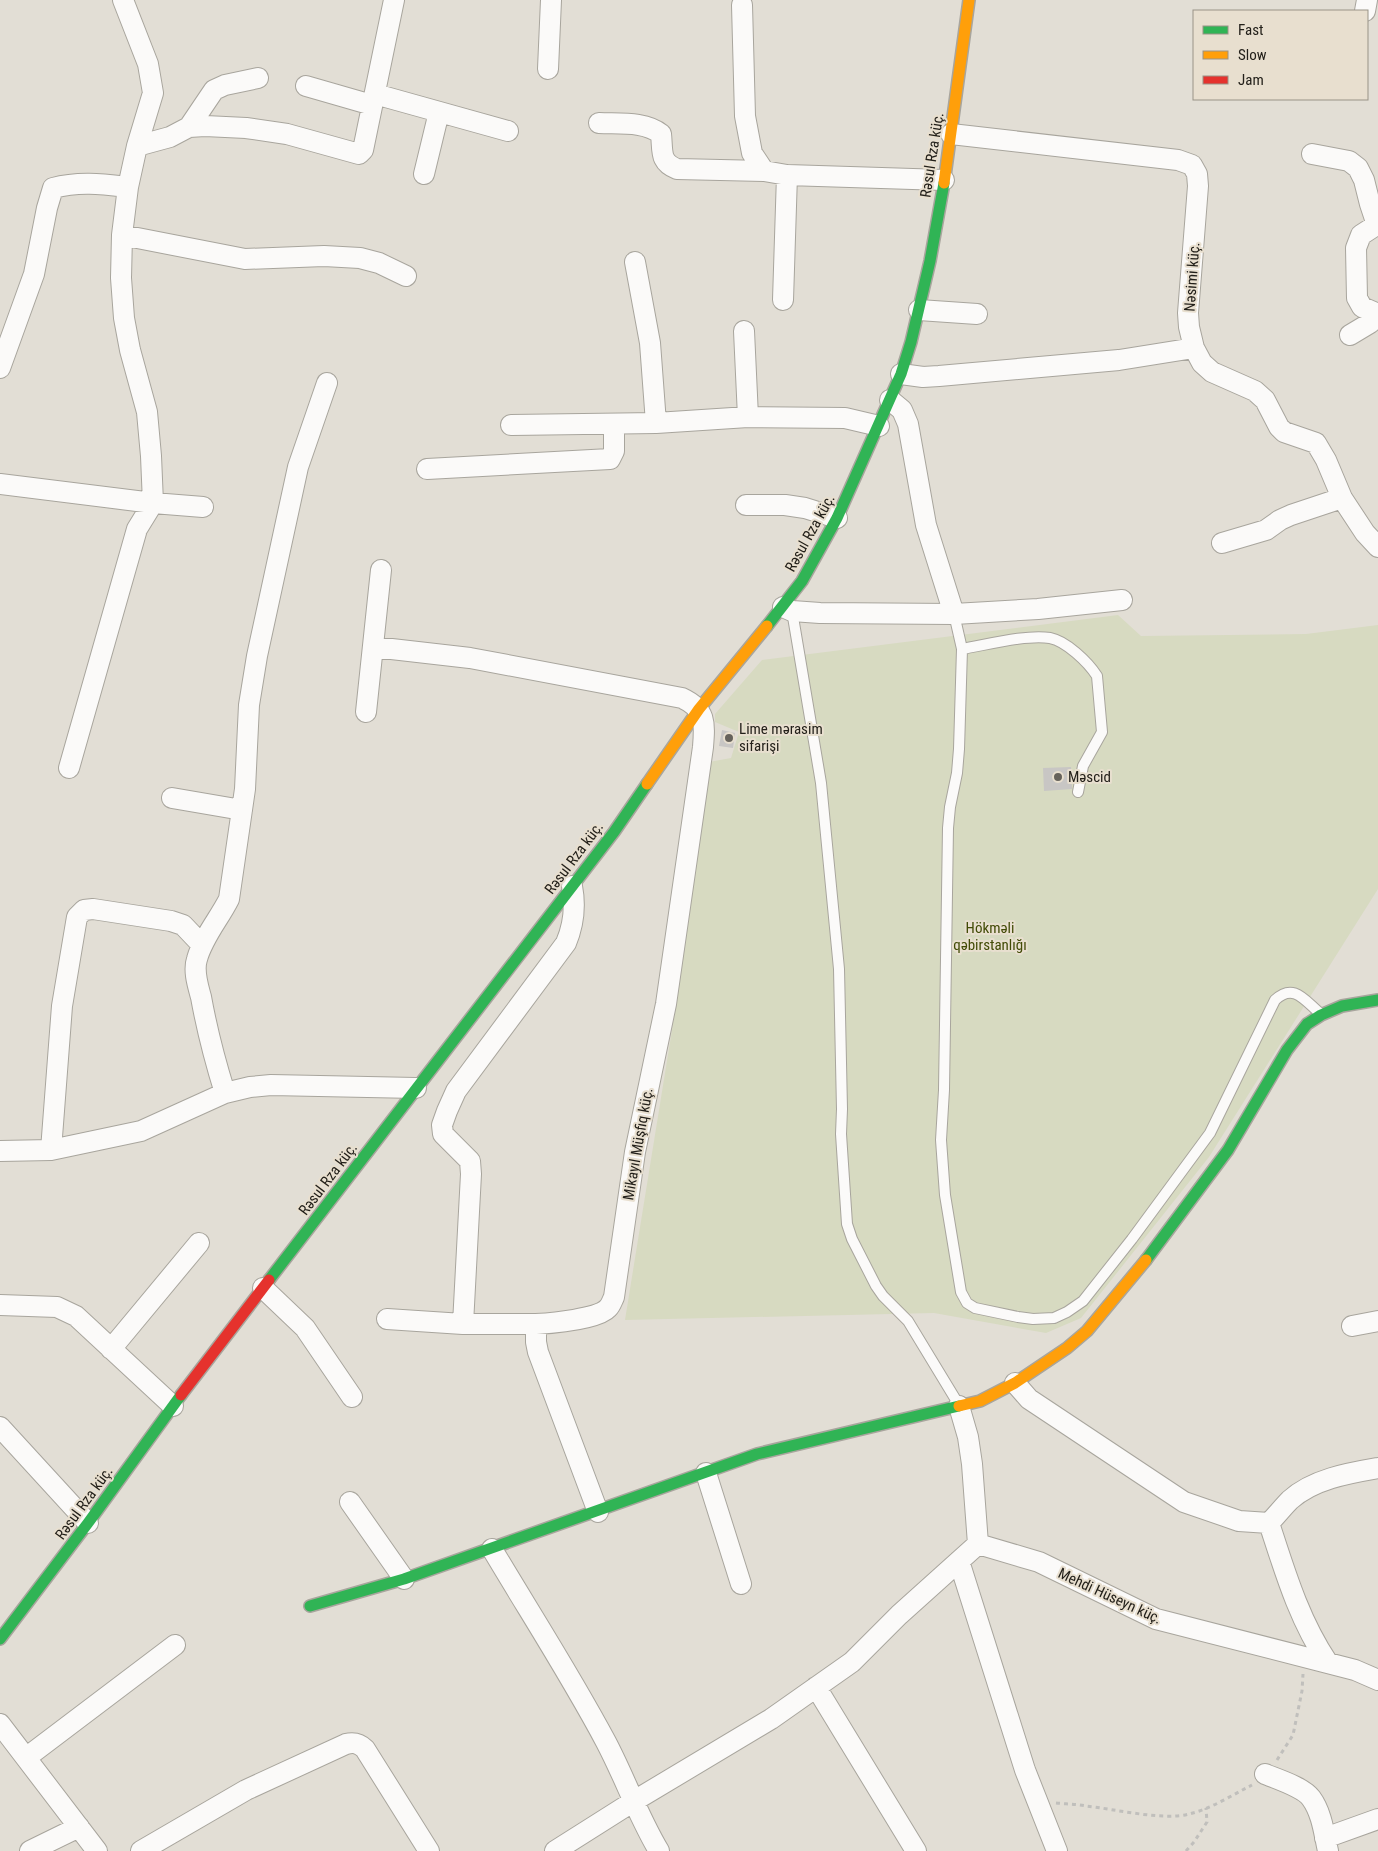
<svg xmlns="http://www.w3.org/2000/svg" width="1378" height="1851" viewBox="0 0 1378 1851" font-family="'Roboto Condensed',sans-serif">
<rect width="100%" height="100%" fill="#e2ded5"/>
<path fill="#d7dac1" d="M1118,615L1141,636L1306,634L1378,625V889L1209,1157L1081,1318L1046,1333L934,1313L625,1320L672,1030L709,762L731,758L739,732L715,722V714L762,660Z"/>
<path fill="#c8c6c4" d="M722,730L735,733L733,748L719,746Z
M1071,767L1072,789L1044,791L1043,768Z"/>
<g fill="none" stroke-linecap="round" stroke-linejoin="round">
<g stroke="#a8a59d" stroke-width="12">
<path id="lane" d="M792,611L821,783L839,969L842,1109L841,1134L847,1224L852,1239L876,1286L883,1296L908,1321L959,1405
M954,614L962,649L959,749L957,773L950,807L948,828L944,1090L941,1140L945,1195L961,1292L967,1303L975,1308L1018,1317L1033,1319L1054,1318L1067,1312L1083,1301L1132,1239L1210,1133L1275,1000C1294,982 1305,1001 1321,1014
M962,649C986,645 1027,634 1050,638C1066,641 1088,662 1097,676L1102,732L1083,766L1078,792"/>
</g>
<g stroke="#a8a59d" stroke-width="22">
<path id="street" d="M742,5L745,116L752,153L764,171
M1365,11L1367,0
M548,69L551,0
M306,86L372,105
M375,94L508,131
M599,123C619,124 645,121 661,134C663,151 659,162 677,169L764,171L787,175L944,180
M189,127L214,90L225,85L258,78
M951,134L1178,160L1192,165L1197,174L1198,186L1188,313L1189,327L1194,348L1202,363L1212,372L1255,391L1265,400L1279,427L1284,432L1316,443L1326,460L1342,498L1365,533L1378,547
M137,146L170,137L189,127L205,126L246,128L287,134L359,154L363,150L394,0
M1312,154L1349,161L1358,168L1364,180L1370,204L1377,225
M424,174L439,112
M1378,224L1361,235L1356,248L1357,298L1362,307L1378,314
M122,235L245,259L324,256L360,258L379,263L406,276
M635,262L650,343L656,423
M783,300L787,175
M919,310L977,314
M744,331L748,417
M1350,335L1370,323L1378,316
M0,368L34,274L47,208L53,188C79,181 102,184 128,187
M901,374L923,377L939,376L1119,360L1194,348
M890,400L902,410L908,424L926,525L954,614
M511,425L656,423L748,417L845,418L879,426
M427,469L610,459L614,451V424
M0,484L153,503L203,507
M746,505H785L805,508L837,518
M1222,543L1266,530L1280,520L1291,515L1342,498
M783,607L792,611L820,613L954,614L1038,609L1122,600
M374,647L470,658L682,698C706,709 705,723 703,747L666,1004L635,1152L614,1297C612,1301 611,1305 608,1308C598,1319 552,1323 536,1324V1342L538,1352L598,1512
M366,712L381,570
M69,768L137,529L153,503L151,456L147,412L130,350L124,318L121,278L122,235L128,187L137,146L153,93L148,64L123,0
M172,798L242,810
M225,1093C215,1061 207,1030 201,997C198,986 193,971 197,959C203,937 219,919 229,899L245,789L249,705L257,656L298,467L327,383
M51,1150L62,1006L77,917L84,910L93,909L171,921L183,925L202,945
M0,1151L51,1150L141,1131L225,1093L250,1087L271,1085L416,1088
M263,1288L305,1328L352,1397
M0,1305L57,1307L76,1316L173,1406
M387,1319L463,1324H536
M463,1324L471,1174L470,1161L443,1134L442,1125L447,1111L456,1091L566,943C574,924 576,907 572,886
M1352,1326L1378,1321
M111,1349L199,1243
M1015,1383L1029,1399L1184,1502L1239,1521L1269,1523C1276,1516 1283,1507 1290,1500C1313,1479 1349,1473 1378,1468
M959,1406L968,1437L972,1464L978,1544L1039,1562L1156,1619L1355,1670L1378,1680
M0,1427L88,1523
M706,1473L741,1584
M350,1502L404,1579
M1269,1523C1285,1572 1299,1620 1328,1663
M492,1549C530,1613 571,1676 606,1742C625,1778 638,1816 659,1851
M959,1561L1025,1770L1057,1851
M816,1687L916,1851
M0,1724L97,1851
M27,1757L175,1645
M1265,1774C1277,1779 1303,1787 1311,1798C1322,1813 1324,1833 1328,1851
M1325,1838L1378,1819
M30,1851L79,1827
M141,1851L246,1790L346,1744C354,1742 359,1743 365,1749L429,1851
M555,1851L634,1801L771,1719L852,1662L899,1615L978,1544"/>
</g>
<g stroke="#a8a59d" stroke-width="14">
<path id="fast" d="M767,626L802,581L837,518L901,374L911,342L930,261L944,183
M1146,1260L1228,1150L1287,1050L1307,1024L1321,1015L1342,1006L1378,1000
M269,1280L614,832L647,784
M310,1606L404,1579L757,1454L959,1406
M0,1639L88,1523L181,1395"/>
</g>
<g stroke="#a8a59d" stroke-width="14">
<path id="slow" d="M944,183L969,0
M647,784L699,709L767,626
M959,1406L980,1401L1015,1383L1067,1348L1087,1331L1146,1260"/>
</g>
<g stroke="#a8a59d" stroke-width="14">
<path id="jam" d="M181,1395L269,1280"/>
</g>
<path stroke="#c0bfbc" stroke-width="3" stroke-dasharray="4 4" stroke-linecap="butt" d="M1277,1760L1293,1735L1302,1691L1303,1674
M1056,1803C1066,1804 1076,1804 1086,1806C1115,1809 1162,1821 1189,1814C1211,1809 1232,1795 1252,1785
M1186,1851L1194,1842L1207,1822L1206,1808"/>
<use href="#lane" stroke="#fbfaf9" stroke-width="10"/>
<use href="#street" stroke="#fbfaf9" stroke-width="20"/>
<use href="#fast" stroke="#30b455" stroke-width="11"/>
<use href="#slow" stroke="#ff9f0a" stroke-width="11"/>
<use href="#jam" stroke="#e5322d" stroke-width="11"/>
</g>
<g fill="#66625b" stroke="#e8dfcf" stroke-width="2">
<circle cx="729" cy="738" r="5"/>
<circle cx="1058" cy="777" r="5"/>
</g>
<g text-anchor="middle" stroke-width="4" stroke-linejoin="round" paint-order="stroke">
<g font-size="15" fill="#23201a" stroke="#e8dfcf">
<text transform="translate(932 155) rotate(-81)" y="5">Rəsul Rza küç.</text>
<text transform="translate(1192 277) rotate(-86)" y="5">Nəsimi küç.</text>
<text transform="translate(810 533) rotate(-61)" y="5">Rəsul Rza küç.</text>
<text transform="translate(574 858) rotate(-53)" y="5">Rəsul Rza küç.</text>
<text transform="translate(638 1144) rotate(-80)" y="5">Mikayıl Müşfiq küç.</text>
<text transform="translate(328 1179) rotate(-53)" y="5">Rəsul Rza küç.</text>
<text transform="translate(84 1503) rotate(-54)" y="5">Rəsul Rza küç.</text>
<text transform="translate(1110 1596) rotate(25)" y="5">Mehdi Hüseyn küç.</text>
</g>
<g font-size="15" fill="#23201a" stroke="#e8dfcf" text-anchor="start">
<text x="739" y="734">Lime mərasim<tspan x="739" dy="17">sifarişi</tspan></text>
<text x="1068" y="782">Məscid</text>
</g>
<g font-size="15" fill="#424b07" stroke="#e8dfcf">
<text x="990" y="933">Hökməli<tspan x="990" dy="17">qəbirstanlığı</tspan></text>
</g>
</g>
<rect x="1193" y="10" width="175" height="90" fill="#e8dfcf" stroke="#999387"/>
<rect x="1203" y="26" width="25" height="8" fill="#30b455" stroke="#999387"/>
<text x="1238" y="35" font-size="15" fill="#23201a">Fast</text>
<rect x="1203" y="51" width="25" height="8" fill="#ff9f0a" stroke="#999387"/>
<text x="1238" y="60" font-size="15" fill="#23201a">Slow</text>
<rect x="1203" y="76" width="25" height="8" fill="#e5322d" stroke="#999387"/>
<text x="1238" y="85" font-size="15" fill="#23201a">Jam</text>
</svg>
